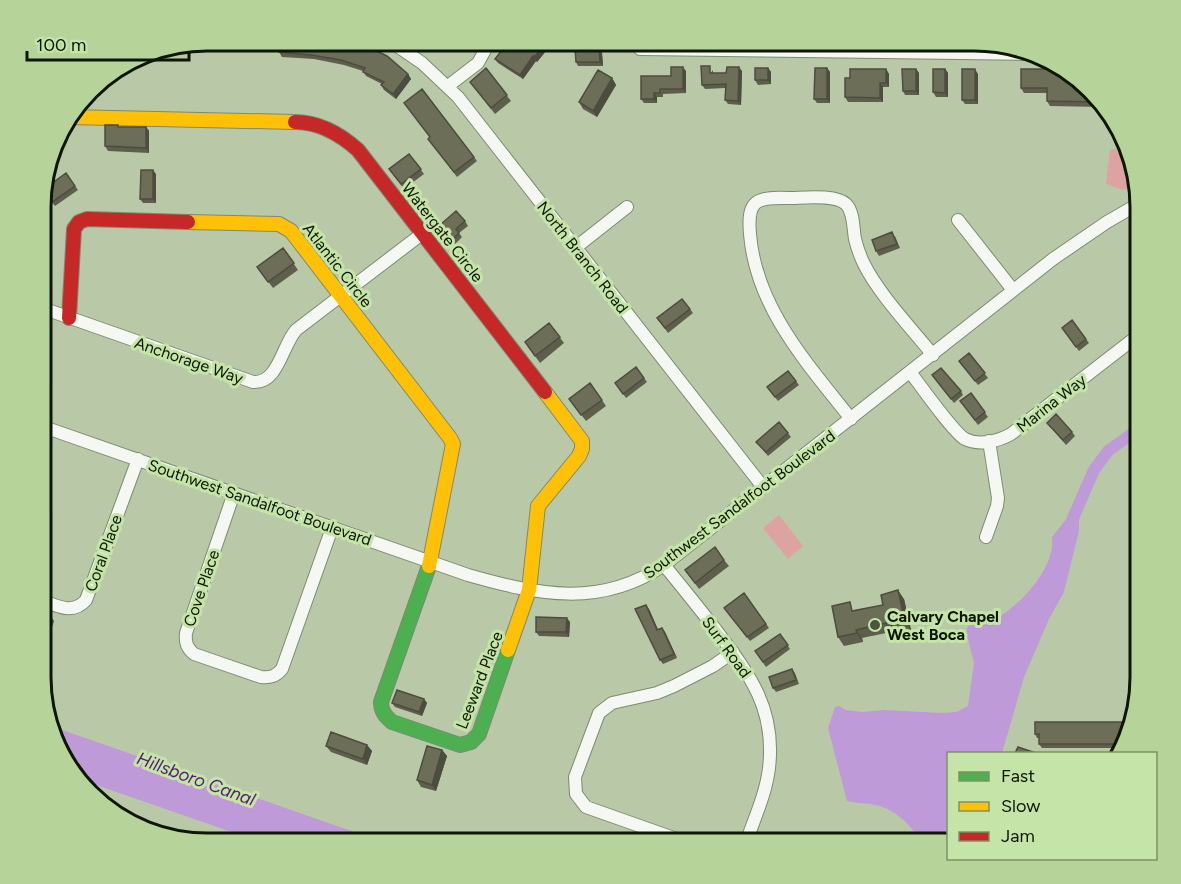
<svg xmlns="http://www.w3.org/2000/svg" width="1181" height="884" viewBox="0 0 1181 884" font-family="Figtree,sans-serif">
<rect width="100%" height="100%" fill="#b9c9a8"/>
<path fill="#dda3a0" d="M1110,149H1127L1135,185L1123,190L1106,184Z
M779,515L803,546L788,559L763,528Z"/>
<path fill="#bf9ad8" d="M1079,503V531L1064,592L1049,619L1024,677L1002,753L948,754V843H922C910,824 895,808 871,804C863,803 855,803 847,801L828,728L835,707L839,706L846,710L862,712L884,710L942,713L956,712L968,706L974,663L966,632L968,626C976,624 988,624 995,619C1020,606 1056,567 1052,537Z
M51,726L386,843H263L79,779L58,751Z"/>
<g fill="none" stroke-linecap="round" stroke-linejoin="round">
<path stroke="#bf9ad8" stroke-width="12" d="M1073,518L1094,470L1108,451L1140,428"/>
<g stroke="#7d8a70" stroke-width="14">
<path id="street" d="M390,41L422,63L458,97L763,487
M640,49L1039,54
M448,86L478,63L490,41
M958,220L1013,290
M575,248L627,207
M42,308L253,382C278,384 282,346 296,330L423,233
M910,372C921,386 953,432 965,439C979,446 999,441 1011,434L1140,334
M851,419C807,363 756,308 750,234C747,200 756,197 788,198C803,198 835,194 846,204C854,212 853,228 855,239C857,247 860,256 864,264C878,293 912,329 933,355
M41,426L468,575C538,595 601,608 664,565L1053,259L1107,222L1140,203
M234,493L186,633C185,643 187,648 194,654L261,677C271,678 276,676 282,669L332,528
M986,537L997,506L998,498L989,441
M664,565C682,587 699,608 716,630C750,675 776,709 769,768C766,794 754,819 746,843
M41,600C57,606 73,615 86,600L138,459
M688,843L586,807L576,794L575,777L599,713L612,703L657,693L674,686L713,666L733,652"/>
</g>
<g stroke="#7d8a70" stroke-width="16">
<path id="fast" d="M429,566L381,702C381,711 385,716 392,722L460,745L471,742L479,734L508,650"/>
</g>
<g stroke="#7d8a70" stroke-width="16">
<path id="slow" d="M68,117L295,122
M188,222L279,224L291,231L450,438L453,444L429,566
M508,650L529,590L538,506L579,456L582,449V441L545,392
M140,829L152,833"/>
</g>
<g stroke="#7d8a70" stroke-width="16">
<path id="jam" d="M295,122C320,122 340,134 358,150L545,392
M69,318L74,229L79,222L87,219L188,222"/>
</g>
<use href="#street" stroke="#f4f7f2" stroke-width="12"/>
<use href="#fast" stroke="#4caf50" stroke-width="14"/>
<use href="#slow" stroke="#ffc107" stroke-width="14"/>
<use href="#jam" stroke="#c62828" stroke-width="14"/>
</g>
<path fill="#5d5f4c" d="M207,40L362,42L365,46L408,74L411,79L396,99L384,90L381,85L382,84L366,76L363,71L344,65L314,59L282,57L279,52V47H245V52L191,50V54L179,53L176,49L160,48Z
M599,49L602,53L603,66H578L576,62Z
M546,51L537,62L536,61L523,79L498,63L495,59Z
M486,68L511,101L495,114L470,82Z
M768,68L771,72V84L758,85L755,80Z
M827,68L830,72V103H817L814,99Z
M886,69L889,74V87H883V102H848L845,97L850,78Z
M916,69L919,73V95H905L903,91Z
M945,69L948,73V97H936L933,92Z
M713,70V73H726L742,71L741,105L728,104L725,100L726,88L705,89L702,85Z
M686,71V93L663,94V97H657V103H644L641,99L671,76Z
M978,74V104H965L962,100Z
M612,78L616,85L597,117L583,109L579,102Z
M1083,82L1103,107L1050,106L1047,101V93H1024L1021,88Z
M422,89L477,161L457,177L428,139L430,138Z
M146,127L149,131V153L108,151L105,146Z
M409,154L424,174L404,189L389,169Z
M156,174V203H143L140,199Z
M75,186L78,190L55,206L43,190Z
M465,221L468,226L459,233L462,237L455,244L443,229Z
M895,236L900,248L879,256L876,251Z
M283,248L298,270L273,288L257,267Z
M682,299L693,313L668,333L657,318Z
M549,323L564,343L540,363L525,342Z
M1062,328L1086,339L1089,343L1079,351Z
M969,353L988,378L978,385L959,361Z
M636,367L647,382L626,398L615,383Z
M788,371L799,385L778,401L767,387Z
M935,379L961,391L963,395L954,403Z
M590,383L606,406L586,421L569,399Z
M971,393L988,417L978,425L960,401Z
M1047,423L1072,432L1075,436L1066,445Z
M788,433L791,437L768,456L756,442Z
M724,560L729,566L699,589L685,570Z
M744,593L769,628L750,641L724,608Z
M904,599L911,630L893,634L891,632L862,638L863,642L844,646L838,637L855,610L883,605Z
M649,609L658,630L662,628L665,632L677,658L663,664L660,660Z
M570,622L569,637L539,636L536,632Z
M780,634L790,649L766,667L755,651Z
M792,669L795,673L799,684L776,692L773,688Z
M424,699L427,703L422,716L395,707L392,703Z
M1035,734L1128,740L1123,748H1042L1039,744V738H1037Z
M367,745L372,751L367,765L331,752L326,746Z
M442,750L447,756L436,791L421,787L417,780Z"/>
<path fill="#4c4d3e" d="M242,43L245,47V52L242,48Z
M543,47L546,51L537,62L534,57Z
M599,49L602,53L603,66L600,62Z
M533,56L536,61L523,79L520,75Z
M683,67L686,71V93L683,89Z
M739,67L742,71L741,105L738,101Z
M768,68L771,72V84L768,80Z
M827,68L830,72V103L827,99Z
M886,69L889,74V87L886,83Z
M916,69L919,73V95L916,91Z
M945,69L948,73V97L945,93Z
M975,69L978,74V104L975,100Z
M408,74L411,79L396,99L393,94Z
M612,78L616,85L597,117L593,111Z
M880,83L883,87V102L880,98Z
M654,93L657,97V103L654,99Z
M146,127L149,131V153L146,148Z
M153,170L156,174V203L153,199Z
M46,322L49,326L42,346V334Z
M898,590L904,599L911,630L905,622Z
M646,605L649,609L660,634L657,630Z
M51,617L54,621L45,649L42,644Z
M567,618L570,622L569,637L566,632Z
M662,628L665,632L677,658L674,654Z
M856,630L862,638L863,642L857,633Z
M424,699L427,703L422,716L419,712Z
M367,745L372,751L367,765L363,759Z
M442,750L447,756L436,791L432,785Z"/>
<path fill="#6c6e58" stroke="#4c4d3e" stroke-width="1.5" d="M207,40L359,41L362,42V44L387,56L408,74L393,94L381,85L384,82L363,72L365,68L341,60L311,55L279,52V43H242V48L188,46V49H176V46Z
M509,41H536L543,47L534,57L533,56L520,75L495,59Z
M575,49H599L600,62H576Z
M701,66H710V73H726L727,67H739L738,101L725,100L726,84L702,85Z
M671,67H683V89H660V93H654V99H641V76H671Z
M486,68L507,95L491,108L470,82Z
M755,68H768V80H755Z
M815,68H827V99H814Z
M850,69H886V83H880V98L845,97V78H850Z
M902,69H916V91H903Z
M933,69H945V93L933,92Z
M962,69H975V100H962Z
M1021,69H1064L1083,82L1099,102L1047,101V88H1021Z
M598,70L612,78L593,111L579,102Z
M422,89L474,157L454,172L428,139L430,137L404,103Z
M105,125H118V127H146V148L105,146Z
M409,154L421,169L401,184L389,169Z
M141,170H153V199H140Z
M66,173L75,186L52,202L43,190Z
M456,211L465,221L456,229L459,233L452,240L440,225Z
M892,232L897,244L876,251L872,240Z
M283,248L294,263L268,282L257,267Z
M682,299L690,309L665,328L657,318Z
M42,320L46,322L42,334Z
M1072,320L1086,339L1076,347L1062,328Z
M549,323L560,337L535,356L525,342Z
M969,353L985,373L975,381L959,361Z
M636,367L644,378L623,394L615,383Z
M941,368L961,391L951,399L932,375Z
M788,371L796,381L775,397L767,387Z
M590,383L602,400L581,415L569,399Z
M971,393L985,412L975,420L960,401Z
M1056,414L1072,432L1063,440L1047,423Z
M779,422L788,433L766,452L756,442Z
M715,547L724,560L695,583L685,570Z
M898,590L905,622L887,626L886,623L856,630L857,633L838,637L832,606L850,602L852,611L883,605L881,595Z
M744,593L766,624L747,637L724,608Z
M646,605L657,630L662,628L674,654L660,660L635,609Z
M41,614L51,617L42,644H41Z
M536,617L567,618L566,632H536Z
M780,634L788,645L763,662L755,651Z
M792,669L796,680L773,688L769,677Z
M397,690L424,699L419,712L392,703Z
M1035,722H1132L1128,740L1125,744H1039V734H1035Z
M331,732L367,745L363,759L326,746Z
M427,746L442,750L432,785L417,780Z
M1018,747L1036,753H1015Z"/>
<circle fill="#49553c" stroke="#c5e4a7" stroke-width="2" cx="875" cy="625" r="6"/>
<g text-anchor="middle" stroke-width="6" stroke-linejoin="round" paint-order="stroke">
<g font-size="16" fill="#0d1702" stroke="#c5e4a7">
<text transform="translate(443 232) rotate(52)" y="6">Watergate Circle</text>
<text transform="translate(583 257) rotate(52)" y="6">North Branch Road</text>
<text transform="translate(338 265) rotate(52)" y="6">Atlantic Circle</text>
<text transform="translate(189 360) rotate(19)" y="6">Anchorage Way</text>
<text transform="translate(1051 403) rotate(-38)" y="6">Marina Way</text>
<text transform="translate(260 502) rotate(19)" y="6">Southwest Sandalfoot Boulevard</text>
<text transform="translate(739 504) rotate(-37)" y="6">Southwest Sandalfoot Boulevard</text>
<text transform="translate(103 553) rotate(-70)" y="6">Coral Place</text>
<text transform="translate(201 588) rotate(-71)" y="6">Cove Place</text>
<text transform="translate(727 647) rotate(54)" y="6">Surf Road</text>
<text transform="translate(479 680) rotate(-69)" y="6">Leeward Place</text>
</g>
<g font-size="16" font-weight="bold" fill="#0d1702" stroke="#c5e4a7" text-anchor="start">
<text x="887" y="622">Calvary Chapel<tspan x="887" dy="18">West Boca</tspan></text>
</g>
<g font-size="18" font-style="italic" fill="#551b76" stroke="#c5e4a7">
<text transform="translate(196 779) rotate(20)" y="6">Hillsboro Canal</text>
</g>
</g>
<path d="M0 0H1181V884H0ZM207 51H974A156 156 0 0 1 1130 207V677A156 156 0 0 1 974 833H207A156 156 0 0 1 51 677V207A156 156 0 0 1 207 51Z" fill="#b6d49a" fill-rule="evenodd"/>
<path fill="none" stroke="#0d1702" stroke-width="3" d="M207 51H974A156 156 0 0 1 1130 207V677A156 156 0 0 1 974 833H207A156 156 0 0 1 51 677V207A156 156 0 0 1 207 51Z"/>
<rect x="947" y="752" width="210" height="108" fill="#c5e4a7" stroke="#7b9265" stroke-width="1.5"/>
<rect x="959" y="772" width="30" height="9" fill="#4caf50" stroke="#7b9265" stroke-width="1.5"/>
<text x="1001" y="782" font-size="18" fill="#0d1702">Fast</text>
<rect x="959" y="802" width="30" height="9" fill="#ffc107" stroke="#7b9265" stroke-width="1.5"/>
<text x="1001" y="812" font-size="18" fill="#0d1702">Slow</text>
<rect x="959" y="832" width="30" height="9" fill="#c62828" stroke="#7b9265" stroke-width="1.5"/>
<text x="1001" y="842" font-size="18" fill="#0d1702">Jam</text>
<path d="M27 51v9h162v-9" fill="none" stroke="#0d1702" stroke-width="3"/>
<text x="36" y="51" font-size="18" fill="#0d1702" stroke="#c5e4a7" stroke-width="4.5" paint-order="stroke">100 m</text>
</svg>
